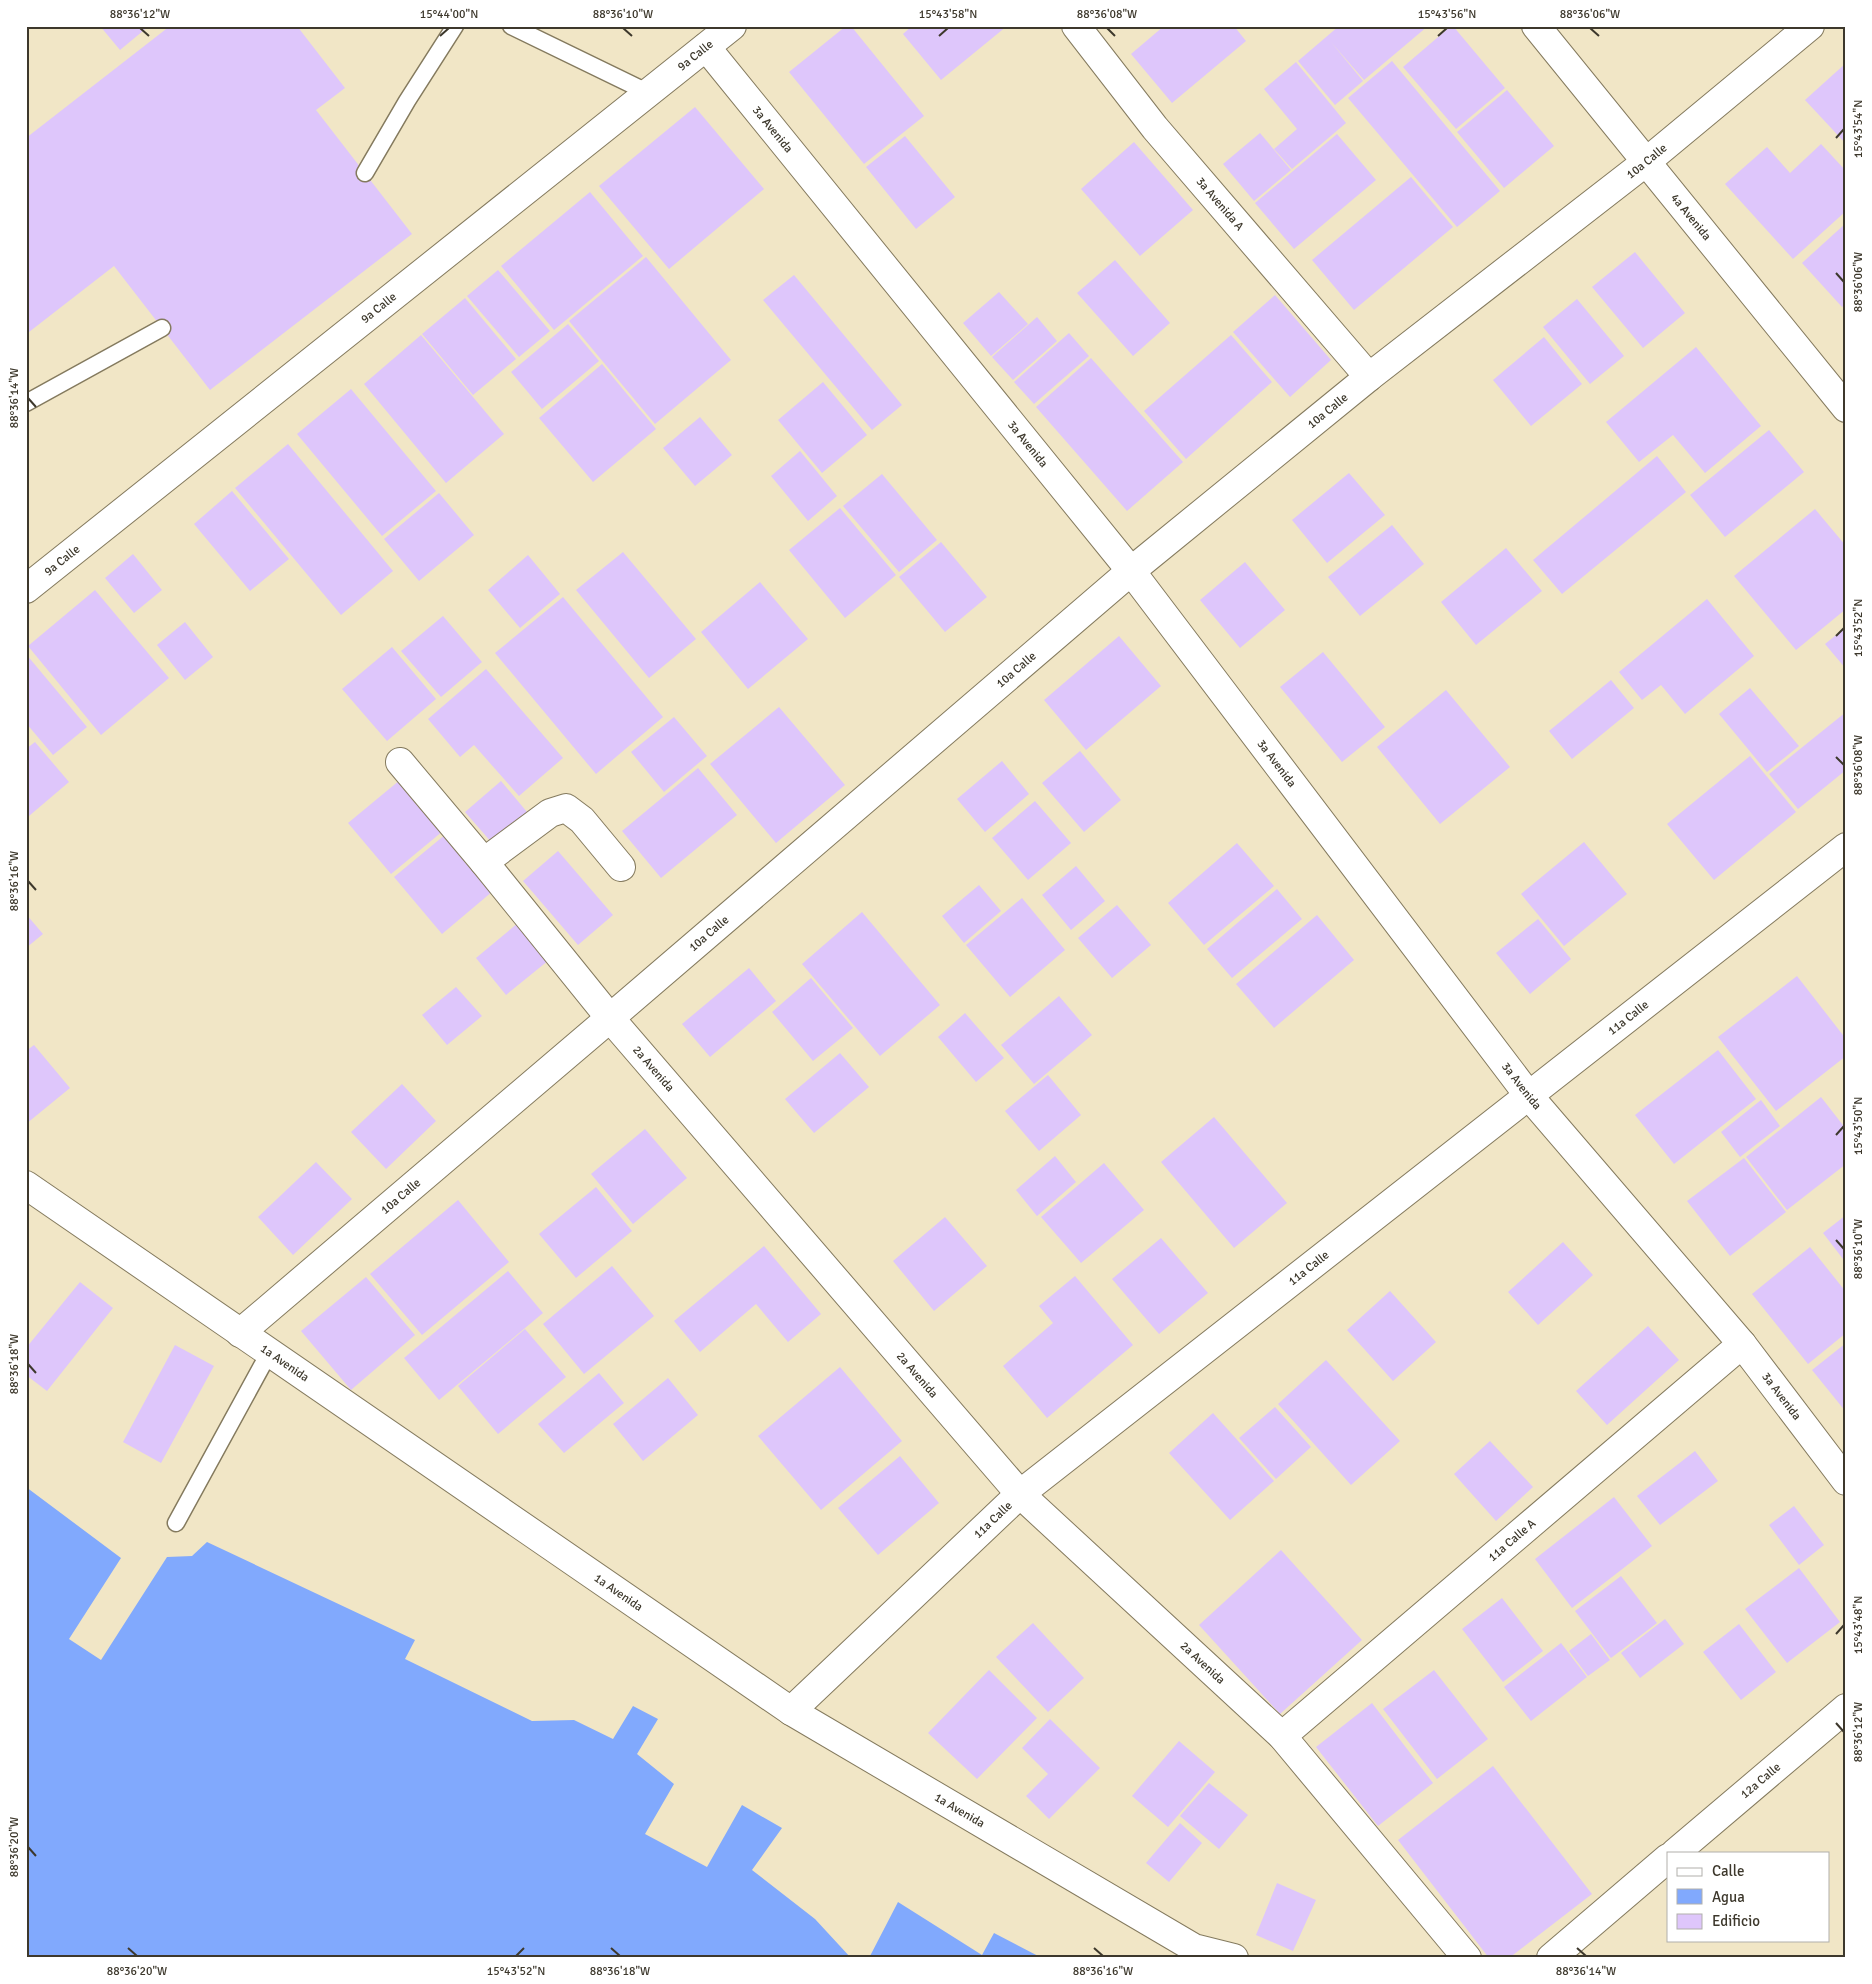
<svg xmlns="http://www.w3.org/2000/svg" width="1872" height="1984" viewBox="0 0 1872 1984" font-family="Signika,sans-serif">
<rect width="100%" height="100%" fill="#f1e6c6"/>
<path fill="#81a9fd" d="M26,1487L121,1558L69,1639L101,1660L167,1557L192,1556L207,1542L415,1640L405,1659L532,1721L574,1720L613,1739L633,1706L658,1719L637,1754L674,1784L645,1834L707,1867L742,1805L782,1828L752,1870L815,1919L851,1958H26Z
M898,1902L982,1955L994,1933L1042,1958H869Z"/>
<path fill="#dec6fb" d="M100,26H149L120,50Z
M170,26H297L345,88L316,110L412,234L210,390L114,266L29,332L26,329V138Z
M846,26H851L924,116L864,164L789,72Z
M912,26H1007L941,80L903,34Z
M1164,26H1234L1246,41L1172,103L1131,54Z
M1339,26H1428L1364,80L1331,42L1363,81L1335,105L1298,61Z
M1451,26H1453L1505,88L1456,129L1403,67Z
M1392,61L1500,191L1457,227L1348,98Z
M1296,62L1346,123L1292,169L1274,149L1297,129L1264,89Z
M1846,63V144L1805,100Z
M1507,90L1554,146L1504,188L1457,132Z
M695,107L764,189L669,269L599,186Z
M1260,133L1291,170L1254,201L1223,164Z
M1337,134L1376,180L1294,249L1255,203Z
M905,136L955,197L916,229L866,167Z
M1134,142L1193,210L1140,256L1081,189Z
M1821,144L1846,171V211L1793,259L1725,184L1767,147L1790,173Z
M1411,177L1453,227L1354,310L1312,260Z
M590,192L643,256L554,330L501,266Z
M1846,223V304L1842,307L1802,263Z
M1635,252L1685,313L1643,348L1592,287Z
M646,257L731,360L655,424L569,321Z
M1115,260L1170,323L1133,356L1077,293Z
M498,270L550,331L519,357L467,296Z
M794,275L902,405L872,430L763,300Z
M999,292L1028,324L991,356L963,323Z
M1275,295L1331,360L1290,397L1233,332Z
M465,298L516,359L473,395L422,334Z
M1577,299L1624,356L1590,384L1543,327Z
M1037,317L1057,341L1013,380L992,357Z
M568,324L599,361L542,409L511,372Z
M1069,333L1089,356L1034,404L1014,382Z
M421,335L504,434L446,483L364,384Z
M1231,335L1272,382L1186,459L1144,411Z
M1544,337L1582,384L1531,426L1493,380Z
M1696,347L1761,426L1705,473L1673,435L1639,462L1606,422Z
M1091,358L1183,462L1127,511L1036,407Z
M602,364L656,429L593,482L539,418Z
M823,382L867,435L822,473L778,420Z
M351,389L436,491L382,536L297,434Z
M700,417L732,455L695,486L663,448Z
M1769,430L1804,472L1725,537L1690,495Z
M288,444L393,571L341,615L235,488Z
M800,451L837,496L808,521L771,476Z
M1657,456L1686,492L1562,594L1533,560Z
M1349,473L1385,515L1327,563L1292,520Z
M882,474L937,540L899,572L843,506Z
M232,491L289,559L250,591L194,524Z
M439,493L474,535L419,581L384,539Z
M840,508L896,575L845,618L789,550Z
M1815,509L1846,546V609L1796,650L1734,576Z
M1392,525L1424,564L1360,616L1328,577Z
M941,542L987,597L945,632L899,577Z
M1506,548L1542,591L1476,645L1441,602Z
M623,552L696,639L649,678L576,590Z
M133,554L162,590L134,613L105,578Z
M528,555L560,594L520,628L488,590Z
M1245,562L1285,610L1240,648L1200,600Z
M760,582L808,639L748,689L701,632Z
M95,590L169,678L101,735L28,646Z
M563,597L663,717L596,774L495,653Z
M1707,599L1754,656L1685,714L1661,685L1642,700L1619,672Z
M443,616L482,662L441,697L401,651Z
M185,622L213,657L185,680L157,645Z
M1846,627V669L1825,644Z
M1119,636L1161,686L1086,750L1044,700Z
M392,647L436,699L387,741L342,689Z
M1323,652L1385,727L1342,762L1280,687Z
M26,654L87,727L53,755L26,723Z
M486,669L563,758L519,796L474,745L460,757L428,719Z
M1611,680L1634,708L1572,759L1549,731Z
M1750,688L1799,746L1767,772L1719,714Z
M1446,690L1510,767L1440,824L1377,747Z
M779,707L845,785L776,843L710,764Z
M1846,712V770L1798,809L1769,774Z
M674,717L707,756L664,792L631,752Z
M35,742L69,782L29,816L26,813V749Z
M1080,751L1121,800L1084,832L1042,783Z
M1750,756L1796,812L1714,880L1667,824Z
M1002,761L1029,794L985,832L957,799Z
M698,768L737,815L661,878L622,831Z
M400,780L443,831L391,874L348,823Z
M501,781L527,812L492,843L465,812Z
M1035,801L1071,843L1028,880L992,838Z
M446,834L493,891L442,934L394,877Z
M1584,842L1627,894L1564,946L1521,894Z
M1237,843L1274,886L1204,945L1168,903Z
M558,851L613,915L578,945L523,881Z
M1076,866L1105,901L1071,930L1042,895Z
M979,885L1001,911L964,943L942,916Z
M1277,889L1302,919L1232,978L1207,949Z
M1022,898L1065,950L1010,997L966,945Z
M1117,905L1151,945L1112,978L1078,938Z
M862,912L940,1005L880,1056L802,964Z
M26,914L43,934L26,948Z
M1317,915L1354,960L1274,1028L1236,984Z
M1538,919L1571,959L1530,994L1496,953Z
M518,923L549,960L506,995L476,958Z
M749,968L776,1001L710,1057L682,1024Z
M1797,976L1846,1039V1056L1776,1111L1718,1037Z
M811,978L853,1028L813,1061L772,1012Z
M456,987L482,1016L447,1045L422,1015Z
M1059,996L1092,1035L1034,1084L1001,1045Z
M965,1013L1004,1058L976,1082L938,1037Z
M34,1045L70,1088L26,1124V1051Z
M1718,1050L1756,1099L1674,1164L1635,1115Z
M840,1053L869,1087L814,1133L785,1099Z
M1048,1075L1081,1115L1039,1151L1005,1111Z
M402,1084L436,1121L386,1169L351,1132Z
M1821,1097L1846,1129V1164L1787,1210L1746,1157Z
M1761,1100L1780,1126L1740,1157L1721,1132Z
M1214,1117L1287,1203L1234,1248L1161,1162Z
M645,1129L687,1178L633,1224L591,1174Z
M1055,1156L1076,1182L1037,1216L1016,1190Z
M1744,1158L1786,1212L1730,1256L1687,1201Z
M316,1162L352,1199L293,1255L258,1217Z
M1104,1163L1144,1210L1081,1263L1041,1217Z
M596,1187L632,1231L576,1278L539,1234Z
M458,1200L509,1262L422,1335L370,1274Z
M1846,1215V1256L1843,1259L1823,1233Z
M945,1217L987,1266L934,1311L893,1261Z
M1161,1238L1208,1293L1159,1334L1112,1279Z
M1563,1242L1593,1275L1538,1325L1508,1292Z
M764,1246L821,1314L788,1342L756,1304L700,1352L674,1321Z
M1810,1247L1846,1292V1333L1808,1364L1752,1294Z
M612,1266L654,1316L584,1374L543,1324Z
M508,1271L543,1313L439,1400L404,1358Z
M1075,1276L1133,1345L1047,1418L1003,1366L1053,1323L1039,1306Z
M366,1277L415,1335L351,1390L301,1331Z
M80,1282L113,1308L47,1391L26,1375V1348Z
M1390,1291L1436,1342L1393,1381L1347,1330Z
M1648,1326L1679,1360L1607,1425L1576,1391Z
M525,1329L566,1377L498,1434L458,1386Z
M1846,1343V1412L1812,1370Z
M175,1345L214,1366L161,1463L123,1442Z
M1326,1360L1400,1441L1351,1485L1278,1404Z
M840,1367L902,1441L821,1510L758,1436Z
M599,1373L624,1403L564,1453L538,1424Z
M668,1378L698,1415L643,1461L613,1424Z
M1275,1407L1311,1447L1276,1479L1239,1438Z
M1213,1413L1274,1481L1230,1520L1169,1453Z
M1490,1441L1533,1487L1496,1521L1454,1474Z
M1695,1451L1718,1481L1660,1525L1637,1496Z
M900,1456L939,1503L878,1555L838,1508Z
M1614,1497L1652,1546L1572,1608L1535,1559Z
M1794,1506L1824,1545L1799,1565L1769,1525Z
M1281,1550L1362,1640L1280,1714L1199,1625Z
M1799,1568L1840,1622L1787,1663L1745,1609Z
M1621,1576L1657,1623L1611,1658L1575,1611Z
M1502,1598L1543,1651L1503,1682L1462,1629Z
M1665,1619L1684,1644L1640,1678L1621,1653Z
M1033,1623L1084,1678L1048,1712L996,1657Z
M1739,1624L1776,1672L1741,1700L1703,1652Z
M1591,1634L1610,1660L1588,1676L1569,1651Z
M1561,1643L1587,1677L1531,1721L1504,1687Z
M989,1670L1037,1718L977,1779L928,1733Z
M1434,1670L1488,1739L1437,1779L1383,1709Z
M1372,1703L1433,1783L1378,1826L1316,1747Z
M1050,1719L1100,1768L1049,1819L1026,1796L1048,1774L1022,1748Z
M1179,1741L1215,1772L1168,1827L1132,1796Z
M1493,1766L1592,1894L1509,1958H1489L1398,1840Z
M1209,1783L1248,1815L1219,1849L1180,1816Z
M1180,1823L1202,1843L1169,1882L1146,1863Z
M1277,1883L1316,1900L1293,1951L1256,1935Z"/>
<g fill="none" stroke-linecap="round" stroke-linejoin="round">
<g stroke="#847a5e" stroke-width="19">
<path id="lane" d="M511,26L649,93
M365,173L407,101L455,26
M26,403L162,328
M176,1523L269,1353"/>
</g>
<g stroke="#847a5e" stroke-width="30">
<g id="street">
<path id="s1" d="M1076,26L1155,128L1369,377"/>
<path id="s2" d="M1536,26L1846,408"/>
<path id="s3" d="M706,47L1131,571L1529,1096L1742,1344L1846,1481"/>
<path id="s4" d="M400,762L484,862L610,1018L1020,1494L1282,1736L1467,1958"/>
<path d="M484,862L550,813L566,808L582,820L621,867"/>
<path id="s5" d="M240,1333L610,1018L1131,571L1369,377L1646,162L1810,26"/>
<path id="s6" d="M791,1711L1020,1494L1846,847"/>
<path id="s7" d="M1282,1736L1742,1344"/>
</g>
</g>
<g stroke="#847a5e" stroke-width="30">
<g id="secondary">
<path id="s8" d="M26,589L732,26"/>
<path id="s9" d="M26,1185L791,1711L1194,1948L1234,1958"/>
<path id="s10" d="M1675,1853L1846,1708"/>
<path d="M1551,1958L1668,1858"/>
</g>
</g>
<use href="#lane" stroke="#fff" stroke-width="16"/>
<use href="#street" stroke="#fff" stroke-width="28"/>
<use href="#secondary" stroke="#fff" stroke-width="28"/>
</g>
<path fill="none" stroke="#3d382c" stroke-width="2" d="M140,28L149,36M623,28L632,36M1107,28L1115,36M1590,28L1599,36M440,36L449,28M939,36L948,28M1438,36L1447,28M1836,138L1844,129M1836,273L1844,282M28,398L36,407M1836,636L1844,628M1836,757L1844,765M28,881L36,890M1836,1135L1844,1126M1836,1240L1844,1249M28,1364L36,1373M1836,1634L1844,1625M1836,1723L1844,1732M28,1847L36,1856M128,1948L137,1956M611,1948L620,1956M1094,1948L1103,1956M1577,1948L1586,1956M516,1956L524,1948"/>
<g text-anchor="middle" stroke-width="4.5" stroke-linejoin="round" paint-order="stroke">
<g font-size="12" fill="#3d382c" stroke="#fff">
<text dy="4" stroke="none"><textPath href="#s8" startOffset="856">9a Calle</textPath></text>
<text dy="4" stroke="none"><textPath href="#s3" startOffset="106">3a Avenida</textPath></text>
<text dy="4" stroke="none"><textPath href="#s5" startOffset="1831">10a Calle</textPath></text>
<text dy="4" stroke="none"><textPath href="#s1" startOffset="229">3a Avenida A</textPath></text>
<text dy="4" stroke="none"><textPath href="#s2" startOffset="246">4a Avenida</textPath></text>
<text dy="4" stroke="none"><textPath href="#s8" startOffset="451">9a Calle</textPath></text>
<text dy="4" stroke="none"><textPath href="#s5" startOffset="1426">10a Calle</textPath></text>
<text dy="4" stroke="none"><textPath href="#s3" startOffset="511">3a Avenida</textPath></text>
<text dy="4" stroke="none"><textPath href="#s8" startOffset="46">9a Calle</textPath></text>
<text dy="4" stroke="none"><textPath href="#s5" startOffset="1021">10a Calle</textPath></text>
<text dy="4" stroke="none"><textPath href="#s3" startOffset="916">3a Avenida</textPath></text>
<text dy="4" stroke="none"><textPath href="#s5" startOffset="616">10a Calle</textPath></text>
<text dy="4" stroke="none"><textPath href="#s6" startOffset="1088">11a Calle</textPath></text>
<text dy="4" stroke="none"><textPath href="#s4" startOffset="398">2a Avenida</textPath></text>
<text dy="4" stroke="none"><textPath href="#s3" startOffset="1321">3a Avenida</textPath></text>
<text dy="4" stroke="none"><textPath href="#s5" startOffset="211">10a Calle</textPath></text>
<text dy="4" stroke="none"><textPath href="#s6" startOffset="682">11a Calle</textPath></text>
<text dy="4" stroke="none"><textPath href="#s9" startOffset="314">1a Avenida</textPath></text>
<text dy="4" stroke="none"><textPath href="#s4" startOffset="802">2a Avenida</textPath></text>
<text dy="4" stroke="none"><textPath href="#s3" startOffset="1726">3a Avenida</textPath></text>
<text dy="4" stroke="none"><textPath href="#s6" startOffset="278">11a Calle</textPath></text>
<text dy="4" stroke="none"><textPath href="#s7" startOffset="302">11a Calle A</textPath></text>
<text dy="4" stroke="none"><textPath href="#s9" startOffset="719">1a Avenida</textPath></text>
<text dy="4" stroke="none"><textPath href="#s4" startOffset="1208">2a Avenida</textPath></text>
<text dy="4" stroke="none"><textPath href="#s10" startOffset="112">12a Calle</textPath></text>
<text dy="4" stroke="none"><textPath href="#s9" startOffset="1124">1a Avenida</textPath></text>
</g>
</g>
<rect width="1872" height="1984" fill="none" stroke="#ffffff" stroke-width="55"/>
<rect x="1667" y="1852" width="162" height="90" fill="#ffffff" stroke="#b1afab"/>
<rect x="1677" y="1868" width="25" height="8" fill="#ffffff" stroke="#b1afab"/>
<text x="1712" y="1876" font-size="15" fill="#3d382c">Calle</text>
<rect x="1677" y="1889" width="25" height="15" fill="#81a9fd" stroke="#b1afab"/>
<text x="1712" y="1902" font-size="15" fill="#3d382c">Agua</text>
<rect x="1677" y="1914" width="25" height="15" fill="#dec6fb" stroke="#b1afab"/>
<text x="1712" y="1926" font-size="15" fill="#3d382c">Edificio</text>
<rect x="28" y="28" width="1816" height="1928" fill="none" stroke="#3d382c" stroke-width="2"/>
<g font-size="12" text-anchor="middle" fill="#3d382c">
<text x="140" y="18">88°36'12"W</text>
<text x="449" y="18">15°44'00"N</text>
<text x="623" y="18">88°36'10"W</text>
<text x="948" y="18">15°43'58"N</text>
<text x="1107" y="18">88°36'08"W</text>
<text x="1447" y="18">15°43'56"N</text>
<text x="1590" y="18">88°36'06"W</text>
<text transform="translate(1858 129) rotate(-90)" y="4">15°43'54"N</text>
<text transform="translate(1858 282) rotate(-90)" y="4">88°36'06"W</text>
<text transform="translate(14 398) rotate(-90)" y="4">88°36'14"W</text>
<text transform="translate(1858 628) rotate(-90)" y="4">15°43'52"N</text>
<text transform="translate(1858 765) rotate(-90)" y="4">88°36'08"W</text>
<text transform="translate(14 881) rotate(-90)" y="4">88°36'16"W</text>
<text transform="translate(1858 1126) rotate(-90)" y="4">15°43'50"N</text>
<text transform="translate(1858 1249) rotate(-90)" y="4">88°36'10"W</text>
<text transform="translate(14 1364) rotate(-90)" y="4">88°36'18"W</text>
<text transform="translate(1858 1625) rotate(-90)" y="4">15°43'48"N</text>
<text transform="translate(1858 1732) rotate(-90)" y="4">88°36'12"W</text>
<text transform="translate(14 1847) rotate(-90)" y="4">88°36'20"W</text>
<text x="137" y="1975">88°36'20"W</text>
<text x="516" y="1975">15°43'52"N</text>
<text x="620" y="1975">88°36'18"W</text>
<text x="1103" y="1975">88°36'16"W</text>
<text x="1586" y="1975">88°36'14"W</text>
</g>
</svg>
